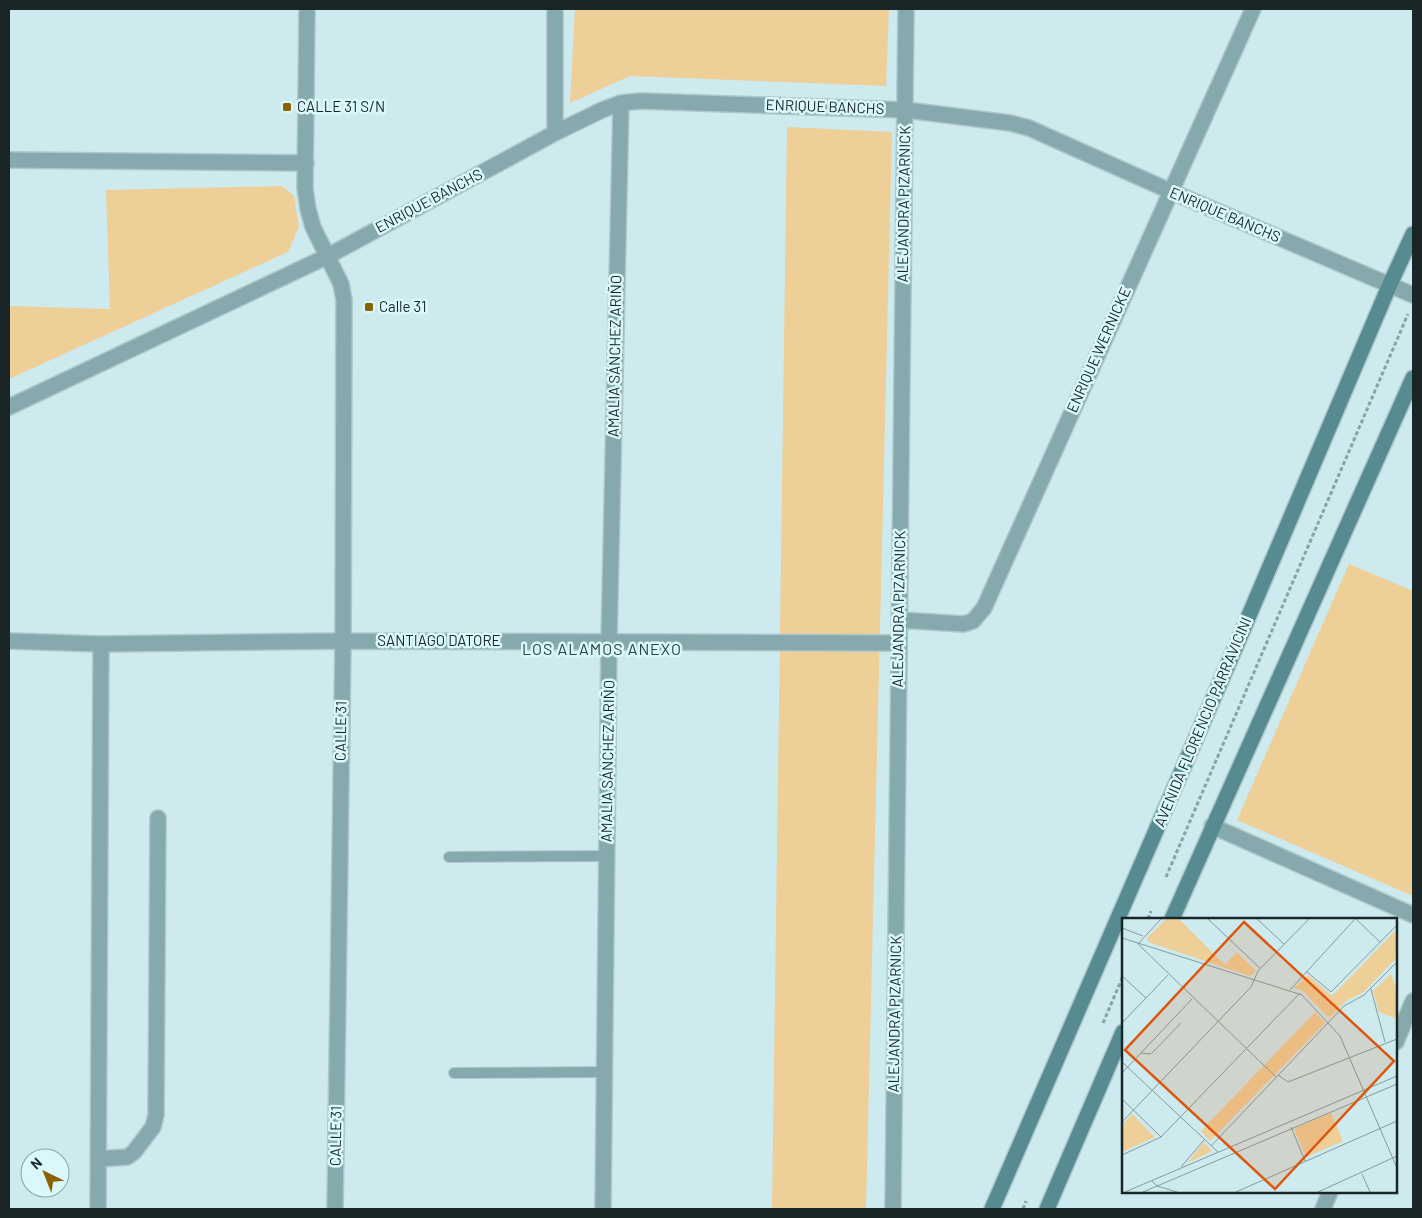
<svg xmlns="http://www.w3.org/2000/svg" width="1422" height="1218" viewBox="0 0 1422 1218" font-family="Barlow,sans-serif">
<rect width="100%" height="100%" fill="#cdeaee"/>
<path fill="#efcf98" d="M575,9H889L886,86L630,76L570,103Z
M787,127L892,132L866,1209H772Z
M282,186L294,196L299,227L288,252L9,379V306L110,309L106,190Z
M1349,564L1413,591V896L1237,820Z"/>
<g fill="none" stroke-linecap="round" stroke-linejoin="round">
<g stroke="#adc7ca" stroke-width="12">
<path id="service" d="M449,857L606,856
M454,1073L604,1072"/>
</g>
<g stroke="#adc7ca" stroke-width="18">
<path id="minor" d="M307,9L305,188L308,209L313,227L341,284L344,300L343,641L335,1209
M555,133V9
M9,160L306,163
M9,407L328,256L555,133L602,110L621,103L640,101L906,110L1010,123L1029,128L1170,191L1413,295
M899,620L964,624L973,621L984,608L1253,9
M9,641L101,644L343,641L899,643
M1212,826L1413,915
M1396,1042L1413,1001
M98,1159L127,1157L134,1152L153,1127L156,1115L158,818
M98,1209L101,644
M603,1209L609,642L621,103
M893,1209L906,9
M1323,1209L1330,1192"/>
</g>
<g stroke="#adc7ca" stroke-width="18">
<path id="secondary" d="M1172,919L1413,378
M992,1209L1242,632L1390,284L1413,234
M1047,1209L1123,1032"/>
</g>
<path stroke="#8ba1a5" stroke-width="3" stroke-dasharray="4 2.5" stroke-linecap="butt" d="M1166,877L1408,314
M1148,919L1151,911
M1103,1023L1123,976
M1023,1209L1026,1201"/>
<use href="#service" stroke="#86a9ad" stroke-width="10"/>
<use href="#minor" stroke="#86a9ad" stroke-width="15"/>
<use href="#secondary" stroke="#568b92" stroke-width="15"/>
</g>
<g fill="#8a6201" stroke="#daf8fb" stroke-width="2">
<rect x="282" y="102" width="10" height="10" rx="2.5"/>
<rect x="364" y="302" width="10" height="10" rx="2.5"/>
</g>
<g text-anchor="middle" stroke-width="5" stroke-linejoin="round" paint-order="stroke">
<g font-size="15" fill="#1a2527" stroke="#daf8fb" text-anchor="start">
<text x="297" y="112">CALLE 31 S/N</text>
<text x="379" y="312">Calle 31</text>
</g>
<g font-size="15" fill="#1a2527" stroke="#daf8fb">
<text transform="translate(825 107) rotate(2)" y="5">ENRIQUE BANCHS</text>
<text transform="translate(429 201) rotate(-28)" y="5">ENRIQUE BANCHS</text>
<text transform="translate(904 204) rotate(-89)" y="5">ALEJANDRA PIZARNICK</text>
<text transform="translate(1225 215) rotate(23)" y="5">ENRIQUE BANCHS</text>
<text transform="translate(1099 350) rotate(-66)" y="5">ENRIQUE WERNICKE</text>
<text transform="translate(615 356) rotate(-89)" y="5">AMALIA SÁNCHEZ ARIÑO</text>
<text transform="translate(899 609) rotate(-89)" y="5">ALEJANDRA PIZARNICK</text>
<text x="439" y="646">SANTIAGO DATORE</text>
<text transform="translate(1203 722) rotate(-67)" y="5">AVENIDA FLORENCIO PARRAVICINI</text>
<text transform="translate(341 731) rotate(-89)" y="5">CALLE 31</text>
<text transform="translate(608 761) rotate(-89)" y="5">AMALIA SÁNCHEZ ARIÑO</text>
<text transform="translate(895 1014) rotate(-89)" y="5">ALEJANDRA PIZARNICK</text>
<text transform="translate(336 1136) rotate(-89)" y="5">CALLE 31</text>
</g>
<g font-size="16" letter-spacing="1" fill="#294346" stroke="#daf8fb">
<text x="602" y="655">LOS ALAMOS ANEXO</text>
</g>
</g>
<g transform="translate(1122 918)">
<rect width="275" height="275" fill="#cdeaee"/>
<path d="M44,1H57L103,47L115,34L134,53L128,58L26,24L25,20ZM275,11V39L242,74L224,83L207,100L181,73L172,70L186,57L210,78ZM269,56L275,72V101L257,94L251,73ZM193,94L203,105L88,223L79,213ZM209,195L221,223L184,239L172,211ZM10,196L33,219L0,234V207ZM82,224L90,233L65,245Z" fill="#efcf98"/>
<path fill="none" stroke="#859b9e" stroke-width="1" d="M86,1L139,51M135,1L162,26M234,1L258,24M0,10L21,18M0,20L180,77L218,118L275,250M16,26L154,159M16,26L39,1M185,54L209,74L275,7M0,58L24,80M249,71L263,124M168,72L233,1M0,105L46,57M19,135L29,136L59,105M0,144L96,234M0,155L70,81M156,157L166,164L275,121M0,181L39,219M0,204L129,69L136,53L187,1M169,209L183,243M89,228L222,88L242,77L275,44M0,237L39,219L178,75M59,249L82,222M240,256L248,274M30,263L35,268L55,274M3,274L275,158M21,274L275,166M114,274L275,203M196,274L275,238"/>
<path fill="#de560d" fill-opacity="0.15" stroke="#de560d" stroke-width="2.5" d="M122,4L272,143L153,271L3,132Z"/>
<rect width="275" height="275" fill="none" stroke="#1a2527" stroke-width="2.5"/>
</g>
<rect width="1422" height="1218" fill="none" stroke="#1a2527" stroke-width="20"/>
<g transform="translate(45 1173) rotate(317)"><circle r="24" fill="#daf8fb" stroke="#8da4a6"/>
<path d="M0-4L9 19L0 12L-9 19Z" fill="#8a6201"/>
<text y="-8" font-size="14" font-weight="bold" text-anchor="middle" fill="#1a2527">N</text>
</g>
</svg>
